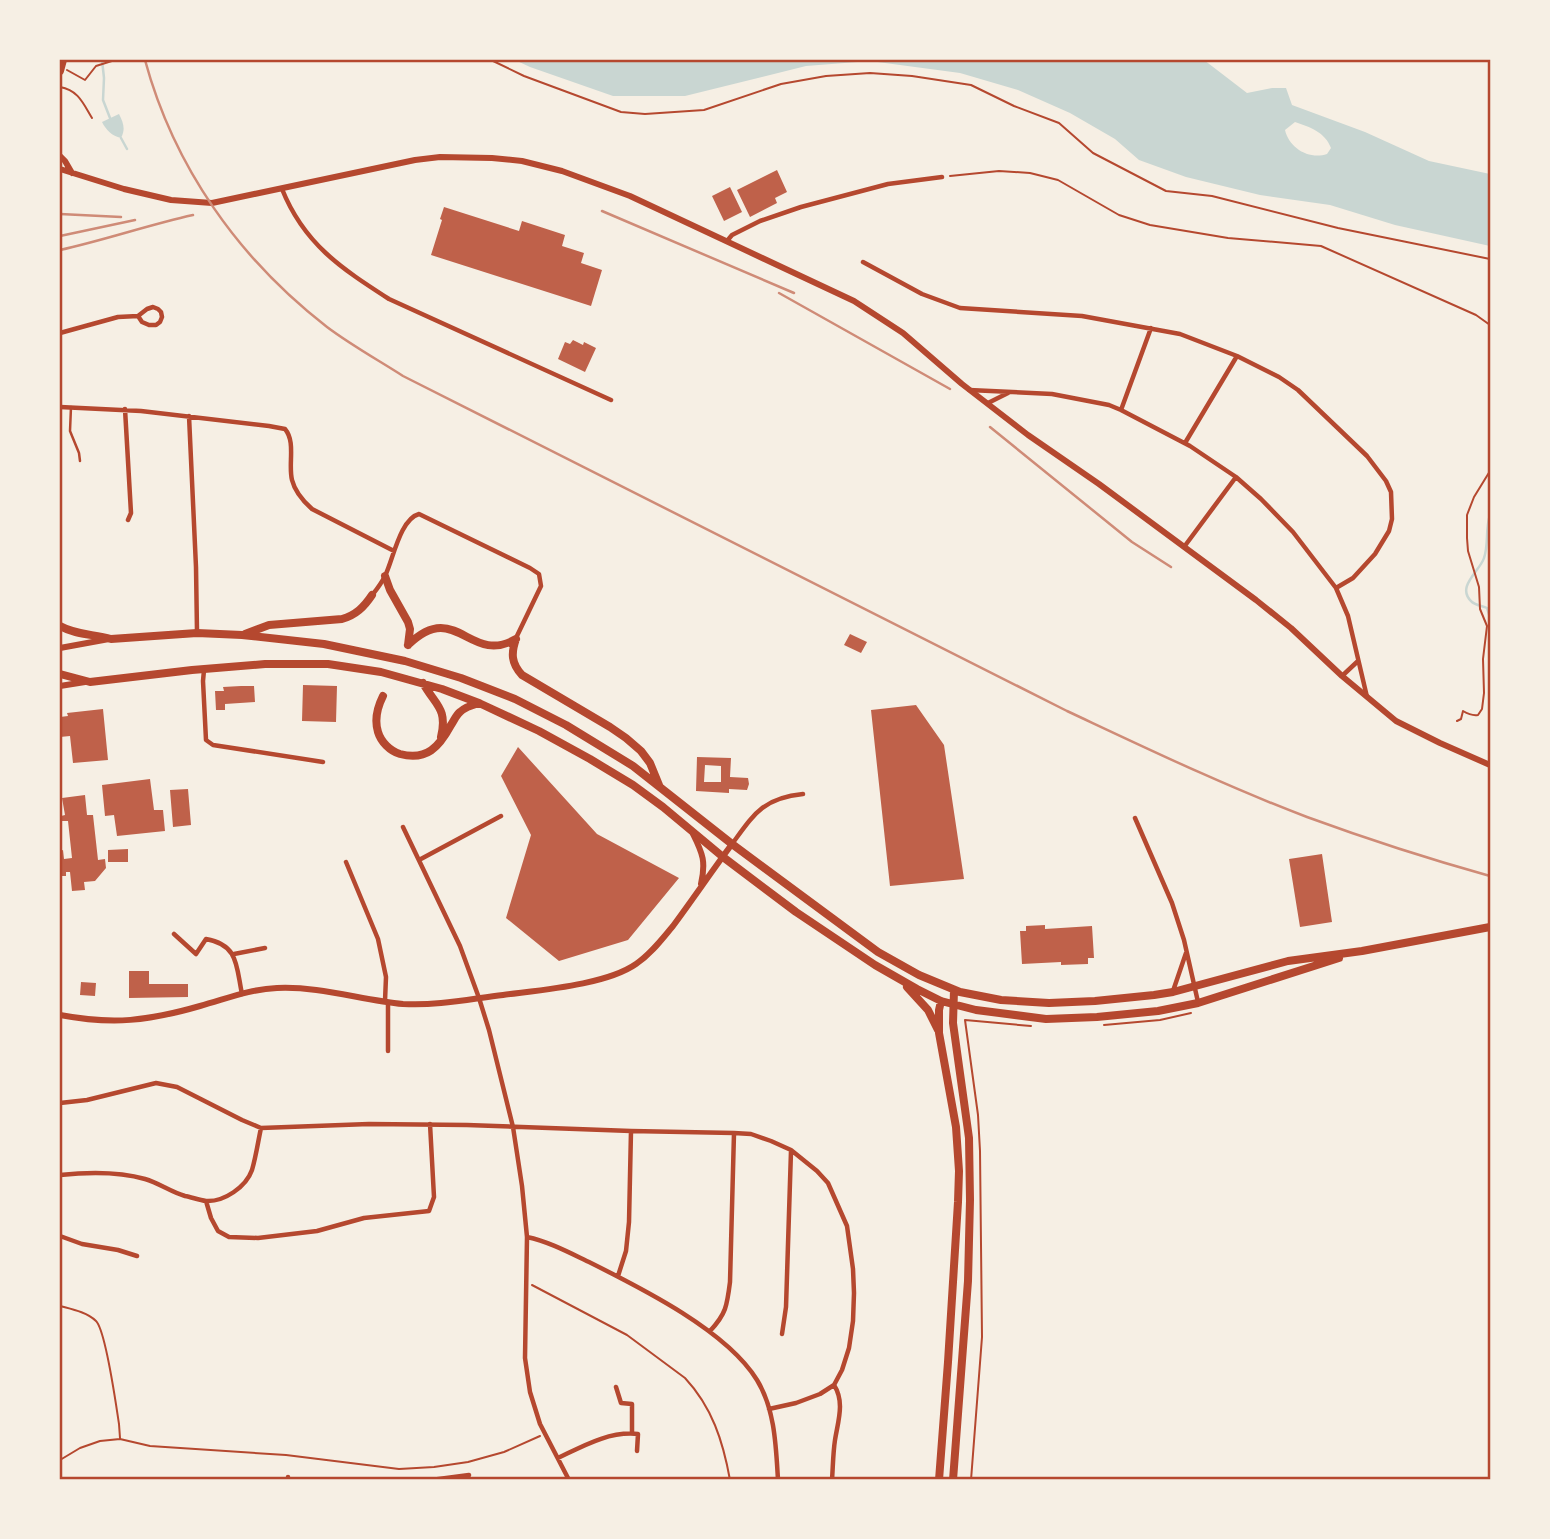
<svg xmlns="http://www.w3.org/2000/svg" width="1550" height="1539" viewBox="0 0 1550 1539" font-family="Manrope,sans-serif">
<rect width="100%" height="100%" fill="#f6efe4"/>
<path fill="#c9d6d2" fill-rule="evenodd" d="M515,60H1204L1247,93L1272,88H1286L1292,105L1365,132L1429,161L1490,174V246L1395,225L1330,205L1260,195L1186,177L1139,160L1115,139L1070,113L1018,90L960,73L870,61L806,66L685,96H613L530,67ZM1295,122C1310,127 1325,132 1331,148L1327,154C1309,160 1289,148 1285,130Z
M119,114C123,122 126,129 121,138C112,136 106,130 102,122Z"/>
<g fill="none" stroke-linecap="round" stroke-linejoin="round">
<path stroke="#c9d6d2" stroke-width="2.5" d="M102,60L104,78L103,100L110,118
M121,138L127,149
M1490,515C1485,530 1489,543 1484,558C1480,571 1455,587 1472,602C1475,605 1483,606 1487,608L1490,618"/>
</g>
<path fill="#bf614a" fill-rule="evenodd" d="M777,170L787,192L775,198L777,203L750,217L737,190Z
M730,187L742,212L724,221L712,196Z
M444,207L519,231L522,221L565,235L562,246L584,253L581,263L602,270L591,306L431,255L442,220L440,219Z
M573,340L583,345L584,342L596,348L585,372L558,359L565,342L570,344Z
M850,634L867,642L861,653L844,645Z
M303,685L337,686L336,722L302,721Z
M241,686H254L255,702L225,704V710H216L215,691H224L223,687Z
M916,705L944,745L964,879L890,886L871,710Z
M103,709L108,760L73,763L70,736L60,737V717L68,716L67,713Z
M518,747L597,834L679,878L628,940L559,961L506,918L531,835L501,776Z
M697,757L731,758L730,777L748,778L749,784L747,790L729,789V793L696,791ZM705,765L721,766V782H704Z
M150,779L154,810H163L165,831L117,836L114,815L105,816L102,785Z
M188,789L191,825L173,827L170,790Z
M85,795L87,815H93L98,860L105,859L106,868L95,881L84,882L85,890L72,891L70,872H66V876H60V851L63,850L64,859L72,858L68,821H62L60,818L61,816L65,815L62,798Z
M128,849V862H108V850Z
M1322,854L1332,922L1300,927L1289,859Z
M1045,925V929L1092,926L1094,958H1088V964L1061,965V962L1022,964L1020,931H1026V926Z
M129,971H149V984H188V997L129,998Z
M81,982L96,983L95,996L80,995Z"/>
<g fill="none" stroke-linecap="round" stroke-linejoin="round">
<path stroke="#b5482f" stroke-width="2" d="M491,60L524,76L621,112L645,114L704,110L781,84L826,76L870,73L912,76L971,85L1014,106L1059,123L1093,153L1166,191L1212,196L1338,228L1490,259
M67,70L85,80L96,66L115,60
M60,87C78,90 83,103 92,118
M950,176L999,171L1030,173L1058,180L1119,215L1150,225L1228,238L1321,246L1476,315L1490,325
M1457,721L1461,719L1463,711C1468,714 1472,716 1478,715L1482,709L1484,693L1483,659L1487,626L1480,609L1479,587L1468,551L1467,538V515L1474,497L1490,471
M1104,1025L1160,1020L1191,1013
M532,1285L627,1335L685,1378C712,1407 723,1441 730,1480
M60,1306C71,1309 87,1312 96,1321C106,1331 116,1405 119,1424L120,1438
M60,1460L80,1448L100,1441L120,1439L150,1446L286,1455L399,1469L434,1467L468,1462L504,1452L540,1436
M971,1480L982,1337L980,1151L978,1115L965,1020L1031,1026"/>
<path stroke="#b5482f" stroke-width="2.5" d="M71,407L70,431L79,453L80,461"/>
<path stroke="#b5482f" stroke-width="4.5" d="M282,189C304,244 341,268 389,299L611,400
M727,241L732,235L760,221L801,207L888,184L942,177
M863,262L922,294L960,308L1082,316L1180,334L1237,356L1279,377L1298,390L1367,456L1386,481L1391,492L1392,519L1389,531L1375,554L1353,578L1336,588
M60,333L118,317L138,316L147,309L153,307L158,309L161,312L162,317L160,322L156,325H149L142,322L138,316
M969,390L1052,394L1109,405L1121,410L1190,446L1236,477L1261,499L1293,532L1336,588L1348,616L1367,697
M988,403L1008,393
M60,407L141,411L269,426L285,429C296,442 288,464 292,480C295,492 303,501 312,509L394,551
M125,409L131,513L128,520
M1121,410L1151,328
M189,416L196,567L197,632
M1185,443L1237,356
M1184,547L1236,477
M373,594C377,589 382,582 385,576C393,560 400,519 419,514L530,568L539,574L541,586L516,638
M204,670L203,681L206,740L213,745L323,762
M1342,676L1358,661
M1135,818L1172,903L1184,940L1198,1002
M403,827L460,946L479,998L489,1030L513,1127L522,1186L527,1237L525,1358L530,1392L540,1424L569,1480
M732,844C754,814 763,798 803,794
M419,860L501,816
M346,862L378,939L386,977L385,1001
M174,934L196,954L206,939C239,945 236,966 242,994
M234,954L265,948
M1173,991L1186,953
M388,1051V1003
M60,1103L87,1100L156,1083L177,1087L242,1120L261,1128L369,1124L467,1125L631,1131L734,1133L751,1134L771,1141L791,1150L817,1171L828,1183L847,1226L853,1269L854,1293L853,1321L849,1348L842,1370L834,1385L820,1394L796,1403L769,1409
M60,1175C88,1172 117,1171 145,1179C159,1183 171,1192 185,1196C191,1197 199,1200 206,1201C224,1202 246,1187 252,1170C256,1156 258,1142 261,1128
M206,1201L211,1218L218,1231L229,1237L258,1238L317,1231L364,1218L429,1211L434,1197L430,1124
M60,1236L82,1244L118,1250L137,1256
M527,1237C550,1242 570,1253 591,1263C643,1289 727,1331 757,1380C775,1409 776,1447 778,1480
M618,1276L626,1251L629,1222L631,1131
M710,1331C726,1314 727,1306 730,1282L734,1133
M782,1334L786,1307L791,1151
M616,1387L621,1403L632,1404V1433
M558,1458C583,1446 609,1431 638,1434L637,1451
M288,1480V1477
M431,1480L469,1475
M832,1480C833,1466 833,1453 835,1440C838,1421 845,1402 834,1385"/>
<path stroke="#b5482f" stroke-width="6" d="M60,156L65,161L72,173
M60,169L124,189L171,200L212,203L415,160L440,157L492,158L522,161L562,171L630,196L854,301L903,333L962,384L1028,435L1099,484L1256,600L1291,628L1342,676L1396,721L1440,743L1490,765
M60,648L109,639
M60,686L85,682
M693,834C703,854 706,862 701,884
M60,1015C113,1025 148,1021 200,1006C226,999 250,989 277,988C320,986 361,1000 403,1004C437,1006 470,999 503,995C540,990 606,985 636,964C651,954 662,939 673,926C693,899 712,871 732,844"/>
<path stroke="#b5482f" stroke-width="8" d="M60,71L63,60
M385,576L390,590L408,622L410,629L408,645
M60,626C76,635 93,634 111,639L197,633L242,635L324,644L405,661L461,678L515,699L566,725L633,766L732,844L832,918L878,952L919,975L960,992L1001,1000L1049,1003L1095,1001L1154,995L1173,992L1288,961L1362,951L1490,927
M245,634L269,625L342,619C356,615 364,607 372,595
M516,639C511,653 511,663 522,675L610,727L626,738L641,751L650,763L659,785
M408,645C456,598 469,666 516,639
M60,674L90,682L192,670L265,664H328L381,672L442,689L479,703L539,731L590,759L633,785L663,807L723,857L796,912L875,965L917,989L941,1001L976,1010L1046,1019L1097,1017L1158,1011L1198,1003L1339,958
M423,683C435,705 448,708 441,737
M383,696C377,708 374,719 378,732C381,742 390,751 400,754C427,761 439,747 451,725C454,721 456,715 460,712C465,707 472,705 479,703
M907,987L928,1010L938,1030
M939,1480L948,1362L958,1202L959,1171L956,1127L939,1033V1010L941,1001
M953,1480L968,1281L970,1200L969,1138L953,1023L954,990"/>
<path stroke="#cf8b77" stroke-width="2.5" d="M145,60C174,167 239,259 327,327C351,345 378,360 403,376L1067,711C1146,748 1225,786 1307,817C1367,839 1429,859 1490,876
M602,211L794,293
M60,214L121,217
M60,236L135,220
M60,250C105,240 148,225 193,215
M779,293L950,389
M990,427L1132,542L1171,567"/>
</g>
<rect width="1550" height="1539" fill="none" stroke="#f6efe4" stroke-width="122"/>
<rect x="61" y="61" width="1428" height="1417" fill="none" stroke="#b5482f" stroke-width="2.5"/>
</svg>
